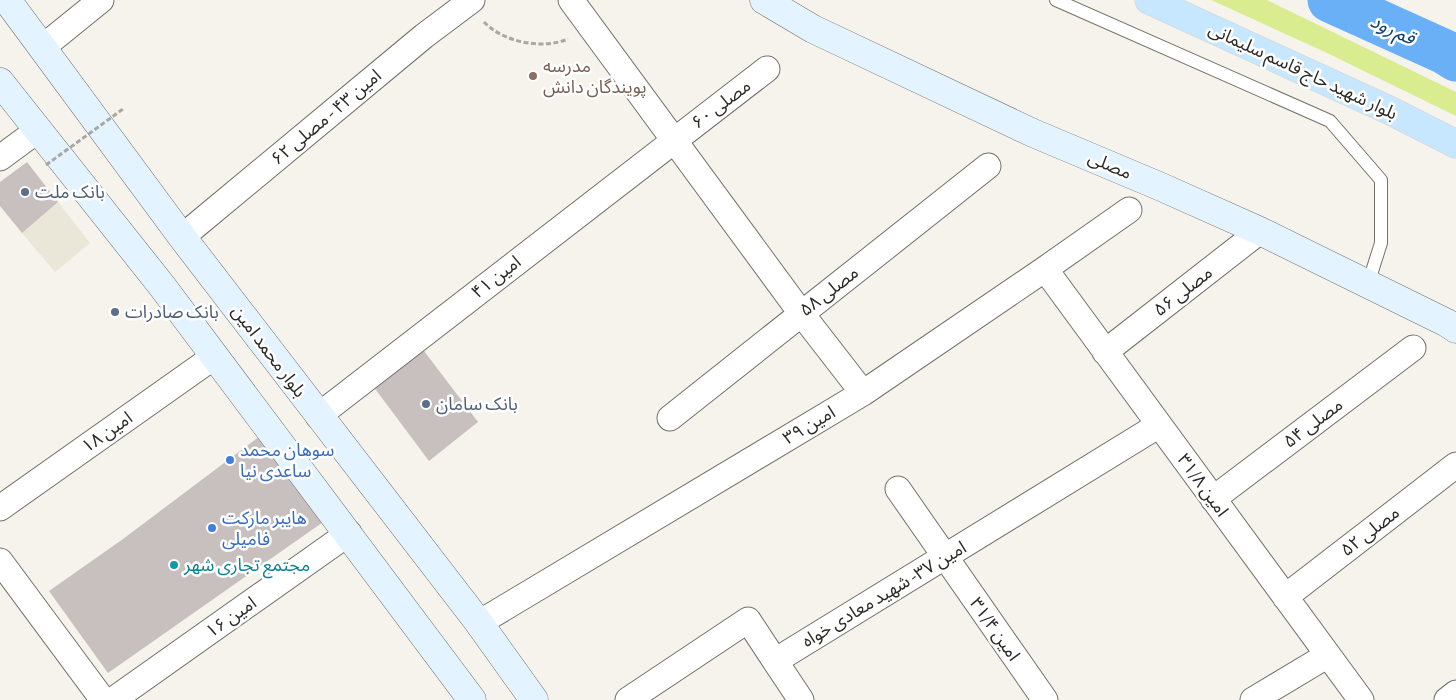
<svg xmlns="http://www.w3.org/2000/svg" width="1456" height="700" viewBox="0 0 1456 700" font-family="'Alegreya Sans','Noto Sans Arabic',sans-serif">
<rect width="100%" height="100%" fill="#f5f3ec"/>
<path fill="#eae7d9" d="M58,202L90,243L55,272L22,233Z"/>
<path fill="#d9ec8f" d="M1211,0H1267L1456,92V116L1325,52Z"/>
<g fill="none" stroke-linecap="round" stroke-linejoin="round">
<path stroke="#69b0f7" stroke-width="45" d="M1330,0L1445,52L1456,59"/>
</g>
<path fill="#c8c0be" d="M27,162L58,202L22,233L0,206V182Z
M424,351L478,422L429,461L373,386Z
M260,436L326,520L108,673L49,591L123,539Z"/>
<g fill="none" stroke-linecap="round" stroke-linejoin="round">
<g stroke="#72716b" stroke-width="14">
<path id="lane" d="M1056,0L1330,121L1381,180V243L1368,284"/>
</g>
<g stroke="#72716b" stroke-width="27">
<path id="street" d="M571,0L801,313L863,393
M43,47L101,0
M0,158L38,130
M182,237L424,36L472,0
M1045,269L1361,700
M1105,352L1260,231
M318,416L767,69
M670,418L988,166
M898,489L1045,700
M1213,499L1413,348
M0,508L215,356
M0,561L103,700
M1285,597L1456,465
M479,623L863,393L1045,269L1129,210
M775,661L801,700
M113,700L349,533
M628,700L748,620L775,661L1159,425
M1253,700L1328,655
M1447,700L1456,693"/>
</g>
<g stroke="#72716b" stroke-width="29">
<path id="secondary" d="M7,0L182,237L479,623L534,700
M764,0L813,29L1033,133L1159,186L1260,231L1447,323L1456,329
M0,82L162,286L472,700"/>
</g>
<g stroke="#d0d0cf" stroke-width="29">
<path id="primary" d="M1149,0L1391,111L1456,144"/>
</g>
<path stroke="#a9a7a2" stroke-width="3" stroke-dasharray="5 2.5" stroke-linecap="butt" d="M484,22C503,42 542,50 568,39"/>
<use href="#lane" stroke="#fff" stroke-width="12"/>
<use href="#street" stroke="#fff" stroke-width="25"/>
<use href="#secondary" stroke="#e3f3ff" stroke-width="28"/>
<use href="#primary" stroke="#c7e7ff" stroke-width="28"/>
<path stroke="#a9a7a2" stroke-width="3" stroke-dasharray="5 2.5" stroke-linecap="butt" d="M46,165L123,109"/>
</g>
<circle fill="#8d6e63" stroke="#fff" stroke-width="2" cx="533" cy="76" r="5"/>
<g fill="#5c6f8a" stroke="#fff" stroke-width="2">
<circle cx="25" cy="192" r="5"/>
<circle cx="115" cy="312" r="5"/>
<circle cx="426" cy="404" r="5"/>
</g>
<g fill="#3f7fe0" stroke="#fff" stroke-width="2">
<circle cx="230" cy="460" r="5"/>
<circle cx="212" cy="528" r="5"/>
</g>
<circle fill="#0f9aa8" stroke="#fff" stroke-width="2" cx="174" cy="565" r="5"/>
<g text-anchor="middle" stroke-width="5" stroke-linejoin="round" paint-order="stroke">
<g font-size="18" fill="#785e54" stroke="#fff" text-anchor="start">
<text x="543" y="72">مدرسه<tspan x="543" dy="21">پویندگان دانش</tspan></text>
</g>
<g font-size="18" fill="#2b2a27" stroke="#fff">
<text transform="translate(1303 71) rotate(25)" y="6">بلوار شهید حاج قاسم سلیمانی</text>
<text transform="translate(721 104) rotate(-37)" y="6">مصلی ۶۰</text>
<text transform="translate(326 117) rotate(-40)" y="6">امین ۴۳ - مصلی ۶۲</text>
<text transform="translate(1110 165) rotate(23)" y="6">مصلی</text>
<text transform="translate(496 277) rotate(-38)" y="6">امین ۴۱</text>
<text transform="translate(829 291) rotate(-38)" y="6">مصلی ۵۸</text>
<text transform="translate(1183 291) rotate(-38)" y="6">مصلی ۵۶</text>
<text transform="translate(269 351) rotate(53)" y="6">بلوار محمد امین</text>
<text transform="translate(1313 423) rotate(-37)" y="6">مصلی ۵۴</text>
<text transform="translate(809 425) rotate(-31)" y="6">امین ۳۹</text>
<text transform="translate(107 432) rotate(-35)" y="6">امین ۱۸</text>
<text transform="translate(1203 485) rotate(54)" y="6">امین ۳۱/۸</text>
<text transform="translate(1370 531) rotate(-38)" y="6">مصلی ۵۲</text>
<text transform="translate(884 594) rotate(-31)" y="6">امین ۳۷- شهید معادی خواه</text>
<text transform="translate(231 617) rotate(-35)" y="6">امین ۱۶</text>
<text transform="translate(995 629) rotate(55)" y="6">امین ۳۱/۴</text>
</g>
<g font-size="18" fill="#4e5e75" stroke="#fff" text-anchor="start">
<text x="35" y="198">بانک ملت</text>
<text x="125" y="318">بانک صادرات</text>
<text x="436" y="410">بانک سامان</text>
</g>
<g font-size="18" fill="#366cbe" stroke="#fff" text-anchor="start">
<text x="240" y="456">سوهان محمد<tspan x="240" dy="21">ساعدی نیا</tspan></text>
<text x="222" y="524">هایبر مارکت<tspan x="222" dy="21">فامیلی</tspan></text>
</g>
<g font-size="18" fill="#0d838f" stroke="#fff" text-anchor="start">
<text x="184" y="571">مجتمع تجاری شهر</text>
</g>
<g font-size="19" font-style="italic" fill="#0c406d" stroke="#fff">
<text transform="translate(1393 29) rotate(25)" y="7">قم رود</text>
</g>
</g>
</svg>
